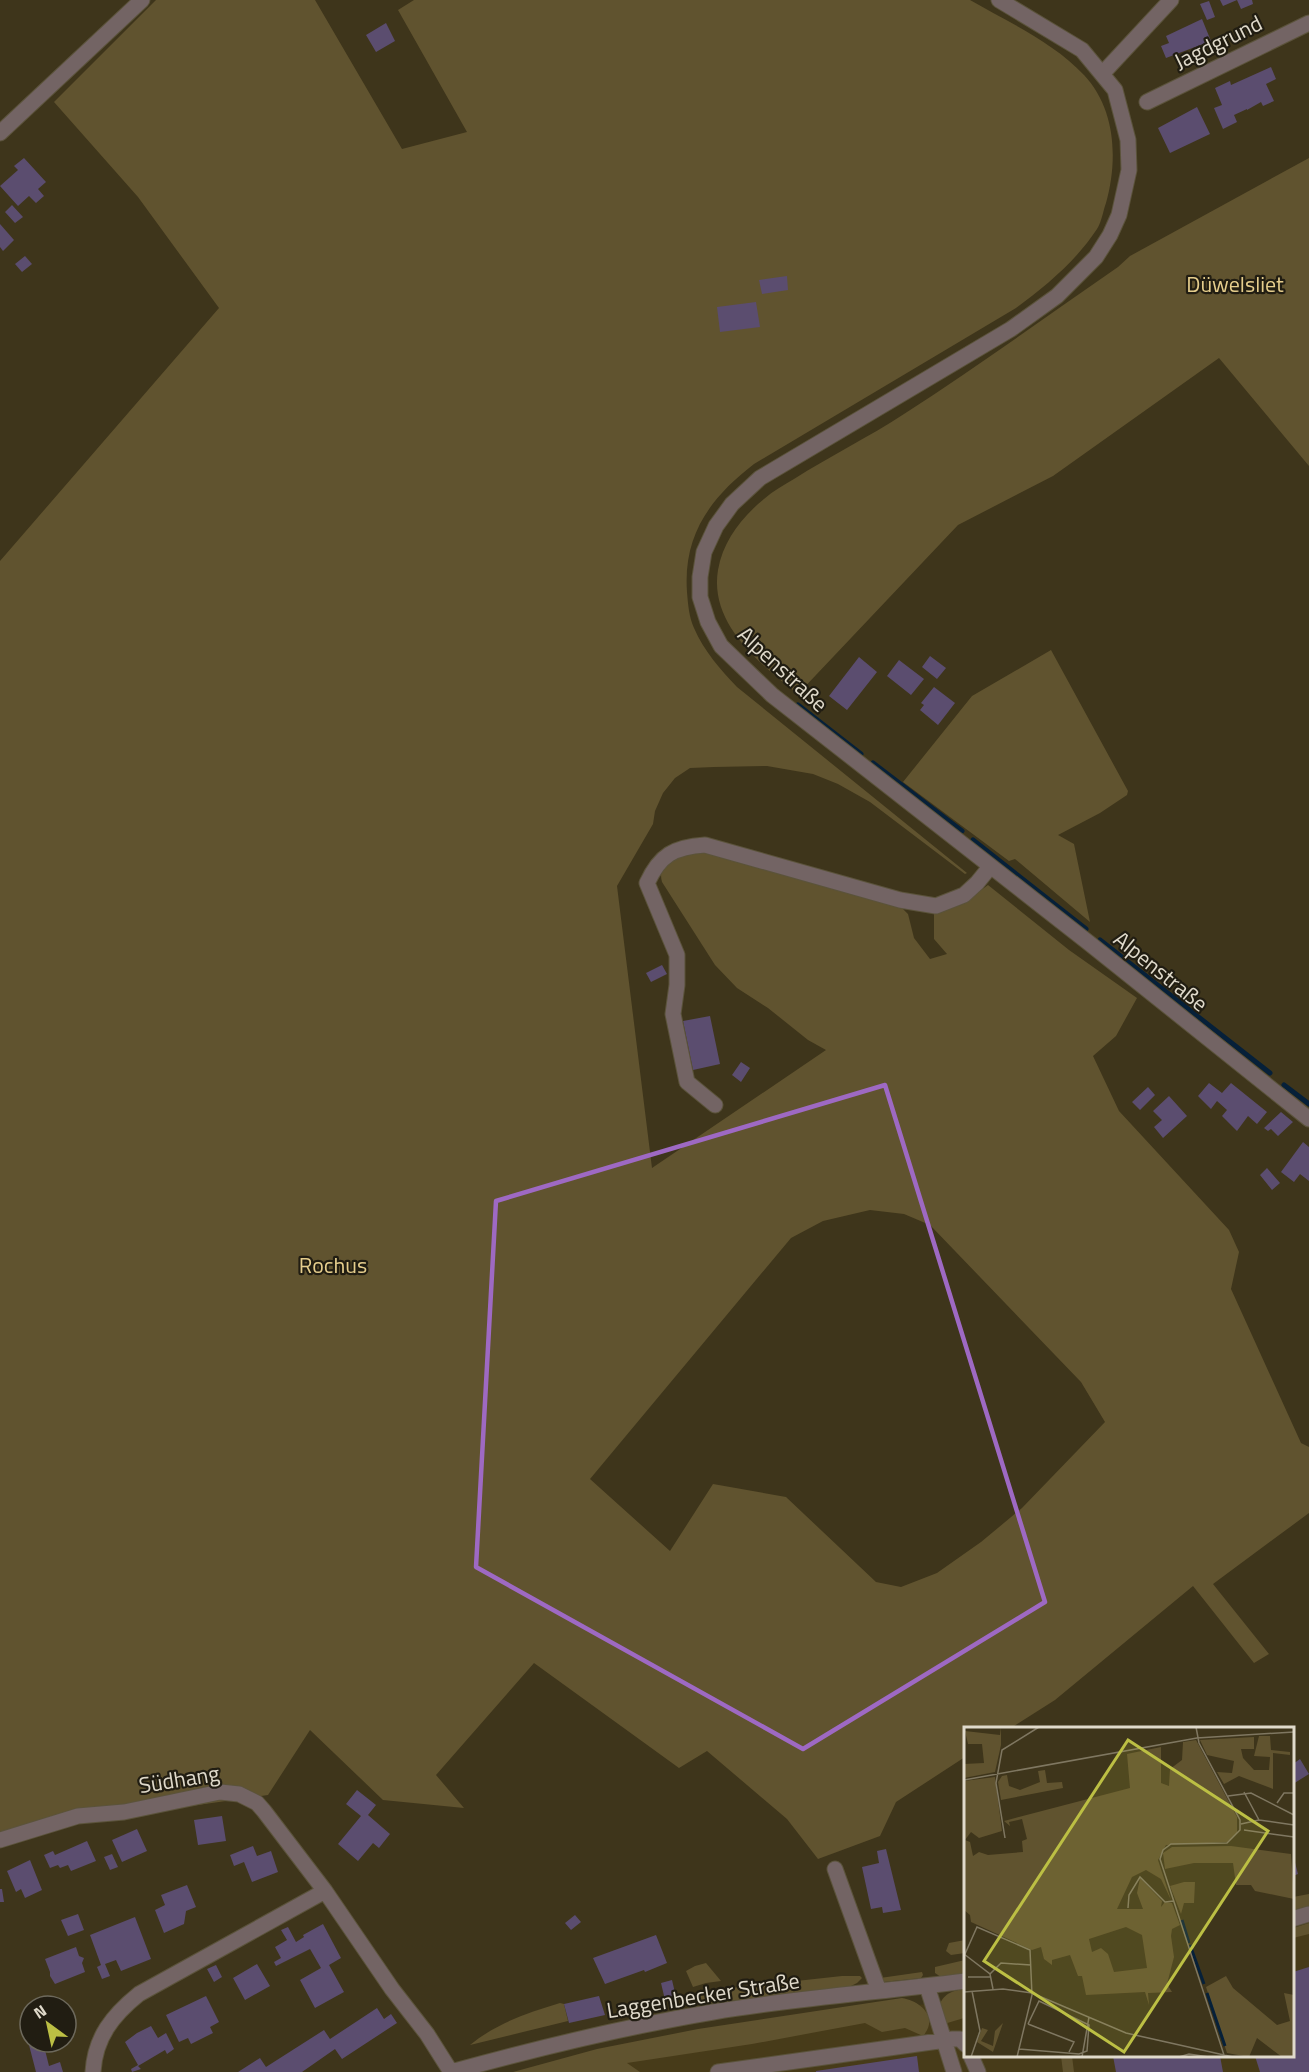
<svg xmlns="http://www.w3.org/2000/svg" width="1309" height="2072" viewBox="0 0 1309 2072" font-family="'Titillium Web',sans-serif">
<rect width="100%" height="100%" fill="#3e351b"/>
<path fill="#473b19" d="M1309,1931V2072H544L672,2042L965,1998L966,2056H1292L1293,1936Z"/>
<path fill="#60532f" fill-rule="evenodd" d="M156,0H315L402,149L467,132L398,10L414,0H970C1008,22 1053,42 1084,75C1116,109 1118,160 1106,203C1103,211 1102,221 1097,229C1076,261 1047,285 1016,308L754,464C710,498 683,535 687,592C688,604 689,617 694,628C704,651 720,669 737,687L967,873L965,874L870,802L838,784L813,774L767,766L714,767L690,768L675,778L663,793L655,811L653,824L617,886L652,1168L826,1050L808,1040L768,1008L737,988L715,965L662,882C655,859 689,851 705,853L903,909L908,914L914,938L930,959L947,954L934,939V912L961,905L988,885L1069,950L1137,998L1116,1036L1093,1056L1119,1111L1229,1230L1239,1252L1231,1289L1301,1443L1309,1447V1513L1213,1584L1269,1654L1254,1663L1193,1586L1055,1700L1011,1728H966L965,1757L896,1802L880,1836L818,1859L787,1819L707,1751L679,1768L534,1663L436,1775L464,1808L383,1800L310,1730L268,1795L0,1833V561L219,308L138,197L54,102ZM870,1210L904,1214L930,1225L1081,1382L1105,1422L1022,1508L981,1542L937,1573L901,1587L876,1582L786,1497L713,1484L670,1551L590,1479L791,1238L823,1221Z
M1309,158V466L1219,358L1053,476L958,525L798,694C760,664 709,624 718,570C723,541 742,517 764,499C773,491 784,485 794,479C830,456 869,437 904,414C977,367 1047,316 1118,267L1130,256Z
M1051,650L1128,791L1127,795L1100,813L1058,835L1074,844L1090,922L1015,859L1009,861L903,782L972,696Z
M1309,1894V1906L1293,1910V1897Z
M1309,1923V1934L1293,1938V1928Z
M965,1940V1953L951,1955L946,1951L949,1943Z
M965,1960V1974L941,1977L935,1973V1967Z
M706,1963L721,1981L706,1983L693,1987L686,1971L695,1966Z
M922,1972L923,1975L921,1978L883,1982L880,1978Z
M842,1976H860L862,1978L857,1983L849,1987L703,2004L698,1998L699,1994L704,1991Z
M965,1989V2020L964,2018L944,2024L939,2005C946,1992 952,1991 965,1989Z
M902,1998C921,2001 939,2018 923,2036L905,2028L882,2032L865,2023L752,2044L627,2063L640,2072H513L597,2049L698,2029Z
M560,2003L564,2004L568,2021L470,2045C497,2023 527,2013 560,2003Z
M1061,2056H1072L1074,2072H1063Z"/>
<g fill="none" stroke-linecap="round" stroke-linejoin="round">
<path stroke="#062039" stroke-width="5" d="M798,705L861,754
M873,763L962,831
M973,840L1086,929
M1100,940L1270,1073
M1284,1085L1309,1104"/>
</g>
<path fill="#5b4d6f" d="M1220,0H1252L1253,4L1241,9L1237,0L1223,6Z
M1209,1L1215,17L1207,20L1200,4Z
M1202,19L1211,41L1166,58L1161,46L1169,43L1166,36Z
M386,23L395,41L376,52L366,35Z
M1271,67L1276,79L1266,84L1274,101L1263,106L1261,102L1247,110V109L1234,115L1237,122L1223,129L1214,108L1222,105L1215,88L1230,81L1231,85Z
M1197,107L1210,134L1170,153L1158,128Z
M24,158L46,182L38,189L44,196L36,203L29,196L18,206L0,186L18,170L14,166Z
M12,205L23,217L15,223L5,212Z
M0,224L14,240L3,251L0,247Z
M25,256L32,264L22,272L15,264Z
M787,276L788,290L762,294L759,280Z
M756,302L760,327L720,332L717,307Z
M930,656L946,668L937,679L922,667Z
M859,657L877,672L847,710L829,696Z
M899,660L924,679L911,695L887,676Z
M934,687L955,703L938,725L920,710L924,705L921,703Z
M662,965L667,974L651,982L646,973Z
M710,1016L720,1064L693,1070L683,1021Z
M741,1062L750,1068L741,1082L732,1075Z
M1209,1083L1222,1093L1231,1083L1267,1112L1257,1124L1248,1116L1237,1131L1222,1116L1227,1110L1217,1101L1211,1109L1198,1096Z
M1148,1087L1155,1095L1140,1110L1132,1102Z
M1169,1096L1187,1116L1163,1138L1154,1127L1162,1120L1153,1111Z
M1281,1112L1293,1122L1278,1136L1271,1129L1268,1131L1264,1128Z
M1303,1142L1309,1147V1181L1300,1174L1294,1182L1281,1172Z
M1267,1168L1280,1183L1272,1190L1260,1175Z
M1300,1759L1309,1774L1293,1784V1764Z
M357,1790L376,1805L368,1815L390,1834L379,1848L373,1843L358,1861L338,1844L361,1816L346,1804Z
M222,1816L226,1841L198,1845L194,1820Z
M137,1829L147,1851L122,1862L112,1840Z
M87,1841L96,1861L71,1871L68,1865L60,1868L58,1865L50,1868L44,1855L53,1851L55,1855Z
M253,1846L257,1856L271,1851L278,1872L252,1882L244,1862L234,1866L230,1855Z
M886,1849L901,1910L883,1913L882,1907L871,1909L862,1867L879,1863L877,1851Z
M112,1854L118,1867L110,1870L104,1857Z
M1293,1855L1298,1874L1293,1876Z
M30,1860L42,1890L25,1898L21,1889L16,1892L7,1871Z
M187,1885L196,1907L186,1911L184,1924L164,1933L155,1910L165,1905L161,1895Z
M0,1889H2L4,1902H0Z
M78,1914L84,1930L68,1936L61,1920Z
M575,1915L581,1922L571,1930L565,1923Z
M135,1917L151,1959L121,1971L116,1960L105,1964L110,1976L102,1979L97,1967L101,1965L90,1935Z
M323,1924L341,1958L329,1965L344,1992L315,2008L300,1980L321,1968L310,1949L276,1966L274,1962L281,1958L275,1947L287,1940L281,1930L288,1927L296,1942L304,1937L303,1935Z
M656,1935L667,1963L645,1972L644,1970L605,1984L593,1958Z
M76,1947L79,1956L84,1958L82,1963L85,1972L55,1984L50,1976V1972L45,1959Z
M257,1964L270,1986L245,2000L233,1978Z
M216,1965L222,1977L214,1982L207,1969Z
M1309,1967V2072H1260L1255,2056L1293,2055V1972Z
M672,1980L676,1997L665,2000L661,1983Z
M206,1996L219,2022L210,2027L213,2033L191,2044L188,2038L179,2042L166,2015Z
M599,1996L605,2015L569,2023L564,2004Z
M377,2008L384,2019L391,2014L397,2023L342,2059L335,2049L302,2072H238L260,2058L266,2067L324,2030L330,2039Z
M151,2026L158,2038L166,2033L174,2049L167,2054L165,2050L138,2066L141,2069L132,2072L131,2069L138,2065L125,2042L137,2033Z
M43,2042L49,2066L60,2062L63,2072H36L29,2045Z
M917,2056L919,2072H816V2071Z
M1113,2056H1220L1223,2072H1116Z"/>
<g fill="none" stroke-linecap="round" stroke-linejoin="round">
<g stroke="#5b533b" stroke-width="17">
<path id="minor" d="M999,0L1082,50L1115,90L1128,140L1129,170L1119,215L1110,235L1096,257L1057,296L1011,329L760,478L732,504L716,526L704,552L700,577V597L708,622L721,646L772,695L1089,943L1309,1119
M1103,73L1171,0
M1147,102L1309,23
M0,133L142,0
M715,1105L687,1082L673,1014L677,985V955L647,883C660,855 674,847 705,845L900,900L936,906L964,895L977,883L990,867
M0,1840L78,1816L124,1812L220,1792L239,1794L257,1803L264,1811L325,1891L392,1989L427,2034L451,2072
M835,1869L879,1991
M1292,1919L1309,1914
M927,1986L954,2072
M971,2056L978,2072
M93,2072C95,2037 113,2015 139,1994L325,1891
M451,2072C538,2048 624,2027 713,2012C796,1998 881,1992 966,1981
M718,2072L953,2039H960L966,2045"/>
</g>
<use href="#minor" stroke="#736464" stroke-width="15"/>
</g>
<path fill="none" stroke="#9e69c3" stroke-width="4.5" stroke-linejoin="round" d="M885,1085L1045,1602L803,1749L476,1567L496,1201Z"/>
<g text-anchor="middle" stroke-width="4.5" stroke-linejoin="round" paint-order="stroke">
<g font-size="22" fill="#e0dacb" stroke="#211d12">
<text transform="translate(1218 42) rotate(-26)" y="8">Jagdgrund</text>
<text transform="translate(783 669) rotate(43)" y="8">Alpenstraße</text>
<text transform="translate(1161 971) rotate(39)" y="8">Alpenstraße</text>
<text transform="translate(179 1779) rotate(-9)" y="8">Südhang</text>
<text transform="translate(703 1995) rotate(-9)" y="8">Laggenbecker Straße</text>
</g>
<g font-size="22" fill="#e5cd8c" stroke="#211d12">
<text x="1235" y="292">Düwelsliet</text>
<text x="333" y="1273">Rochus</text>
</g>
</g>
<g transform="translate(964 1727)">
<rect width="330" height="330" fill="#3e351b"/>
<path d="M37,0V18L31,45L0,51V37L20,36L18,17H4L1,4L36,8ZM295,9H306L307,23L326,25V28L309,26V62L275,49L260,57L253,45L268,46L270,34L243,28L236,13L290,10V22H273H277L279,31L290,43H305L306,30L290,29ZM232,13L273,90V106L263,115L202,118L194,133L207,173L197,152L182,143L168,150L153,182H179L173,166L176,151L198,174L197,180L201,175L208,176L216,198L208,202L207,209L210,230L203,257L208,265L184,266L185,278L181,265L122,268L118,249H114L106,228L88,233V238L80,232L77,220L68,223L7,195L6,188L0,183V54L31,50L38,104L15,111L7,105L1,113L6,115L9,129L15,125L24,128L59,125L58,114L63,112L58,92L45,95L46,99L40,94L166,61L163,27L197,20V56L205,59L206,42L218,33L219,15ZM162,200L178,208L183,241L150,245L144,227L137,221L128,225L125,212ZM81,43L83,56L98,55L99,61L37,73L34,55L38,49L43,48L45,59L56,63L76,55L74,44ZM267,119L327,127L330,172L291,164L287,158H272L269,136H230L201,142L199,126L208,120ZM220,155H231L230,176H220L217,187L206,159ZM262,249L269,261L313,298L326,294L320,266L330,268V330H318L293,311L285,330L263,326L242,260ZM39,296L29,325L13,315L18,301L24,303L17,314L29,319L31,304Z" fill="#60532f" fill-rule="evenodd"/>
<path fill="none" stroke="#062039" stroke-width="3" d="M218,193L225,216M226,218L240,257M243,266L261,319"/>
<path fill="none" stroke="#7f7761" stroke-width="1.5" d="M232,0L235,16L276,93V103L263,116L207,117L199,123L196,132L260,328M0,16V35M0,53L233,11L330,5M280,65L295,93M264,69L287,66L330,88M313,76L320,66H330M277,97L295,93L330,98M280,103L330,110M41,111L32,56L38,23L75,0M164,181L165,168L176,150L201,175L210,174M0,227L26,247L29,262M1,227L13,200L66,223L68,268L53,330M26,247L37,236L67,238M4,250H27M0,265L39,262L68,266L162,306L269,330M64,297L110,315L105,325M55,322L115,327L123,324L125,298L75,274L64,297M7,330L16,304L8,264M118,330L125,290M215,330L225,327L245,330"/>
<path fill="#bcbf44" fill-opacity="0.15" stroke="#bcbf44" stroke-width="3" d="M164,13L304,104L160,325L20,234Z"/>
<rect width="330" height="330" fill="none" stroke="#e0dacb" stroke-width="3"/>
</g>
<g transform="translate(48 2024) rotate(327)"><circle r="28" fill="#211d12" stroke="#6d695c" stroke-width="1.5"/>
<path d="M0-4.5L10 22L0 15L-10 22Z" fill="#bcbf44"/>
<text y="-9" font-size="16" font-weight="bold" text-anchor="middle" fill="#e0dacb">N</text>
</g>
</svg>
